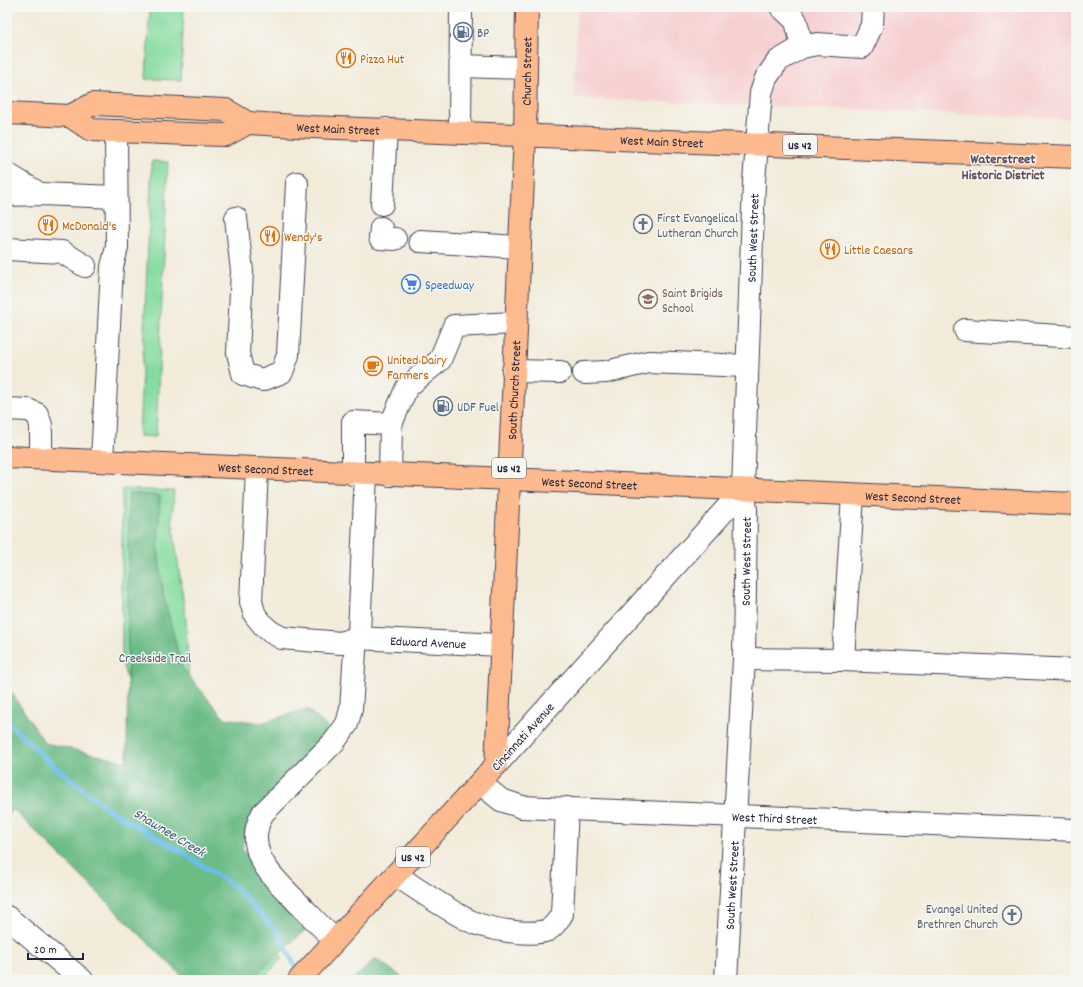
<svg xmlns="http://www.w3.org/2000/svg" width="1083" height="987" viewBox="0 0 1083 987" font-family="Dekko,sans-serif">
<rect width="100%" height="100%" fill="#f6f6f2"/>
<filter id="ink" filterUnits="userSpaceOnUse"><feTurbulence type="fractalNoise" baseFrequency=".025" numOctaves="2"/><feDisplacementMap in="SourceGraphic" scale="8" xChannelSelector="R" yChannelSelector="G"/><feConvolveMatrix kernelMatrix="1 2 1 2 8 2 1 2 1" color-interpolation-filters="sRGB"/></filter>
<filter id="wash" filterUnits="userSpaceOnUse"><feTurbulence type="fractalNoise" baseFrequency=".012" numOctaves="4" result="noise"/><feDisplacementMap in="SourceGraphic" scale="16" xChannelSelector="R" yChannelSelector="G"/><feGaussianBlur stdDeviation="0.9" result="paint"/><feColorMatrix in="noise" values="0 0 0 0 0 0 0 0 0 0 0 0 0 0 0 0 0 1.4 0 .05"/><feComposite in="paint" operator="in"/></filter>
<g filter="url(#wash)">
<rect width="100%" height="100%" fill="#f2ebd9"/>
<path fill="#f7cfd0" d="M577,7H1076V119L574,98Z"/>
<path fill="#86dca0" stroke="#547f6e" d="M150,7H184L181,80L146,79Z
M152,161L168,162L156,437L139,436Z
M122,489L174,491L172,519L186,621L190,706L228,850L282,958L262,980H221L177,863L122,662Z"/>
<path fill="#6cbc86" stroke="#476f60" d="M129,493L160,496L158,548L163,594L182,668L224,718L261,723L307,709L332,731L247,822L242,849L305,930L251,980H186L13,809L7,816V686L45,743L127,762Z
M376,959L406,980H352Z"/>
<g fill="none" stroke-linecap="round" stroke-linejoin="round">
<path stroke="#6bbfe7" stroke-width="5.5" d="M7,722L53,765L109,810L185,854L235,887L279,934L299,974"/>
</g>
</g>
<g filter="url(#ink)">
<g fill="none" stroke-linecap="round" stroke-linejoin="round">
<g stroke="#414053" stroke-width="24">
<g id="minor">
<path d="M781,7L796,21L802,47"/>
<path d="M461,66L526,68"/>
<path d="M460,132L461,7"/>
<path d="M7,174L40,194"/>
<path d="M7,195L40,194L116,197"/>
<path d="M382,204L386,129"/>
<path d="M236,218L242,271L238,353L243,374L262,380L282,372L288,355L297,183"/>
<path d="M381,228L380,238L395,239"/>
<path d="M420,241L519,247"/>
<path d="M7,249L62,252L85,266"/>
<path d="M965,330L1076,337"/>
<path d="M513,371L560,372"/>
<path d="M584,373L606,372L649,362L747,366"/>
<path d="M7,409L28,410L37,414L41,425V458"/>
<path d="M391,424L407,387L440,360L454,326L515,323"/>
<path d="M102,461L112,267L117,247L116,131"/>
<path id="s1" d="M257,469L251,602L255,615L264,626L271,632L282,638L341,643L356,638L501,645"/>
<path d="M353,474V422L391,424L390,475"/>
<path d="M744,659L843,660L1076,670"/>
<path d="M843,660L853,495"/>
<path d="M496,765L743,490"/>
<path id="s2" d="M480,783L501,800L522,807L1076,830"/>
<path d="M396,875C420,891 444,908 470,921C487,929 530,937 548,930C555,926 558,920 562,914L567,808"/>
<path d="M7,917L82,980"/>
<path d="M335,940C321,927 309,914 296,901C271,875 242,850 263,813L334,742L347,724L351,709L356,638L359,634L366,474"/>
<path id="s3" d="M726,980L744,659L746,509L743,490L754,182L761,93L766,78L778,61L802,47L817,44L862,47L872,25L873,7"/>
</g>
</g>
<g stroke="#414053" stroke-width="24">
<g id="major">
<path id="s4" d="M7,113L70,116L93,104L226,110L248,123L312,127L1076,157"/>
<path d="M70,116L91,130L189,134L226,135L248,123"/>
<path id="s5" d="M7,457L1076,504"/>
</g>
</g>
<g stroke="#414053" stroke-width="24">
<g id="highway">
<path id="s6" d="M299,980L496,765L525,135L527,7"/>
</g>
</g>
<use href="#minor" stroke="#fff" stroke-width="22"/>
<use href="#major" stroke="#fcba8e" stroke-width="22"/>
<use href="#highway" stroke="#fcba8e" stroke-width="22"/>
</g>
</g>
<defs>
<g id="fuel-ring" transform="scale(1)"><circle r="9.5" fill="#f6f6f2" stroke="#5c6f8a" stroke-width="1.5"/><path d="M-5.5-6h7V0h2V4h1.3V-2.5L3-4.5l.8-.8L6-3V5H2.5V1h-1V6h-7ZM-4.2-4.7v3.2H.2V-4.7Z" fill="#5c6f8a"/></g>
<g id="restaurant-ring" transform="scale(1)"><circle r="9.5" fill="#f6f6f2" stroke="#e8710a" stroke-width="1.5"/><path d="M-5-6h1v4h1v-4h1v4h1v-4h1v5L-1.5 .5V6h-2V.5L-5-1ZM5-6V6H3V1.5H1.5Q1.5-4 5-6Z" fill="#e8710a"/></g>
<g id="church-ring" transform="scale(1)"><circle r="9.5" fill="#f6f6f2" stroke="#6b7280" stroke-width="1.5"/><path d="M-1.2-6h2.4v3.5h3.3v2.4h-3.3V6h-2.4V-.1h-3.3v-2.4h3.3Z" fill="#6b7280"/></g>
<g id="supermarket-ring" transform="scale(1)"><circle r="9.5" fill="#f6f6f2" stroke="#3f7fe0" stroke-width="1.5"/><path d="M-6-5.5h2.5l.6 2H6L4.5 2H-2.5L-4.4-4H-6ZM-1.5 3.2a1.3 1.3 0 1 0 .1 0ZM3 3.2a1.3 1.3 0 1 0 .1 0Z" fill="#3f7fe0"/></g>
<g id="school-ring" transform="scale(1)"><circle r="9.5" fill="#f6f6f2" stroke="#8d6e63" stroke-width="1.5"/><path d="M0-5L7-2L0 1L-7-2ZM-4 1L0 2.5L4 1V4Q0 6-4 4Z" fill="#8d6e63"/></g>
<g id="cafe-ring" transform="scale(1)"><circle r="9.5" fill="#f6f6f2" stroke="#e8710a" stroke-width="1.5"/><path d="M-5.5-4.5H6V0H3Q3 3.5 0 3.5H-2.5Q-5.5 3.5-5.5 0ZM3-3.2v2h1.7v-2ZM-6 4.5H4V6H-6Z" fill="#e8710a"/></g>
</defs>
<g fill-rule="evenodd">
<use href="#fuel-ring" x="463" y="32"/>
<use href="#restaurant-ring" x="346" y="58"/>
<use href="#church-ring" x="643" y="224"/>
<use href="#restaurant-ring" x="48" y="225"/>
<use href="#restaurant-ring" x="270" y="236"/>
<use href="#restaurant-ring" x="830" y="249"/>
<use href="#supermarket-ring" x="411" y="284"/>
<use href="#school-ring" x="648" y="299"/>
<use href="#cafe-ring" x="373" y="366"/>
<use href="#fuel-ring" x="443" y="406"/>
<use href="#church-ring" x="1012" y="915"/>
</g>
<g text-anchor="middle" stroke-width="3" stroke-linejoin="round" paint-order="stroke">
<g fill="#f6f6f2" stroke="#626272" stroke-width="1">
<rect x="783" y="135" width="34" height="20" rx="3"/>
<rect x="492" y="458" width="34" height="20" rx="3"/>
<rect x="396" y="847" width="34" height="20" rx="3"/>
</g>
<g font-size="12" font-weight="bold" fill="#22223b">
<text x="800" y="149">US 42</text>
<text x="509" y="472">US 42</text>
<text x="413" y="861">US 42</text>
</g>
<g font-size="13" fill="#4e5e75" stroke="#f6f6f2" text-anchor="start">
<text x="477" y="37">BP</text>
<text x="457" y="411">UDF Fuel</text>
</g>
<g font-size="13" fill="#c56008" stroke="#f6f6f2" text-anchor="start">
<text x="360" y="63">Pizza Hut</text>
<text x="62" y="230">McDonald's</text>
<text x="284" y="241">Wendy's</text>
<text x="844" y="254">Little Caesars</text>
<text x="387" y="364">United Dairy<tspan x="387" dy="15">Farmers</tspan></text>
</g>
<g font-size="13" fill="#22223b" stroke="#f6f6f2">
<text dy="5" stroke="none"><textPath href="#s6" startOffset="986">Church Street</textPath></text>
<text dy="5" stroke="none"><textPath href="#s4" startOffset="338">West Main Street</textPath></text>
<text dy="5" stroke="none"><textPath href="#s4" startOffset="662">West Main Street</textPath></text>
<text dy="5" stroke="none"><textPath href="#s3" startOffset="743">South West Street</textPath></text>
<text dy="5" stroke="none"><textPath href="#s6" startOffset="667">South Church Street</textPath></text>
<text dy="5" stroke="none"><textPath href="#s5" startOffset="259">West Second Street</textPath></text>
<text dy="5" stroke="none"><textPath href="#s5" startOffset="583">West Second Street</textPath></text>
<text dy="5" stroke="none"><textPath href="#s5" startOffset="907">West Second Street</textPath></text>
<text dy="5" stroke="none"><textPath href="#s3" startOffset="419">South West Street</textPath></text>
<text dy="5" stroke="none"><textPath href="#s1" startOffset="330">Edward Avenue</textPath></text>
<text transform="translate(522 736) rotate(-48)" y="5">Cincinnati Avenue</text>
<text dy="5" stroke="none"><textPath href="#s2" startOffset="302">West Third Street</textPath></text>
<text dy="5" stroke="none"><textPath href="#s3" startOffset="95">South West Street</textPath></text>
</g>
<g font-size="13" fill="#5b616d" stroke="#f6f6f2" text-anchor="start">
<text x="657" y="222">First Evangelical<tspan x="657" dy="15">Lutheran Church</tspan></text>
<text x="998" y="913" text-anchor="end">Evangel United<tspan x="998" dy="15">Brethren Church</tspan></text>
</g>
<g font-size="13" fill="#366cbe" stroke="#f6f6f2" text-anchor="start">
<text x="425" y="289">Speedway</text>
</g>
<g font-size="13" fill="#785e54" stroke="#f6f6f2" text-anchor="start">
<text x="662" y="297">Saint Brigids<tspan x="662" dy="15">School</tspan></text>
</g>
<g font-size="13" fill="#405a59" stroke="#f6f6f2">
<text x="155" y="662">Creekside Trail</text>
</g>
<g font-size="14" font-weight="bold" fill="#5e4c57" stroke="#f6f6f2">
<text x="1003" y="163">Waterstreet<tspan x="1003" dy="16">Historic District</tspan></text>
</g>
<g font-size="14" font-style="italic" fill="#3c5977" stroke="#f6f6f2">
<text transform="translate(170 832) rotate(31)" y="5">Shawnee Creek</text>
</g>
</g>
<rect width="1083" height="987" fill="none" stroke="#f6f6f2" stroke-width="24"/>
<path d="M28 953v6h55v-6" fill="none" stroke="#22223b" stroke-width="2"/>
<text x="34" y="953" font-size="12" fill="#22223b" stroke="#f6f6f2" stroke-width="3" paint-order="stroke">20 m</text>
</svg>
